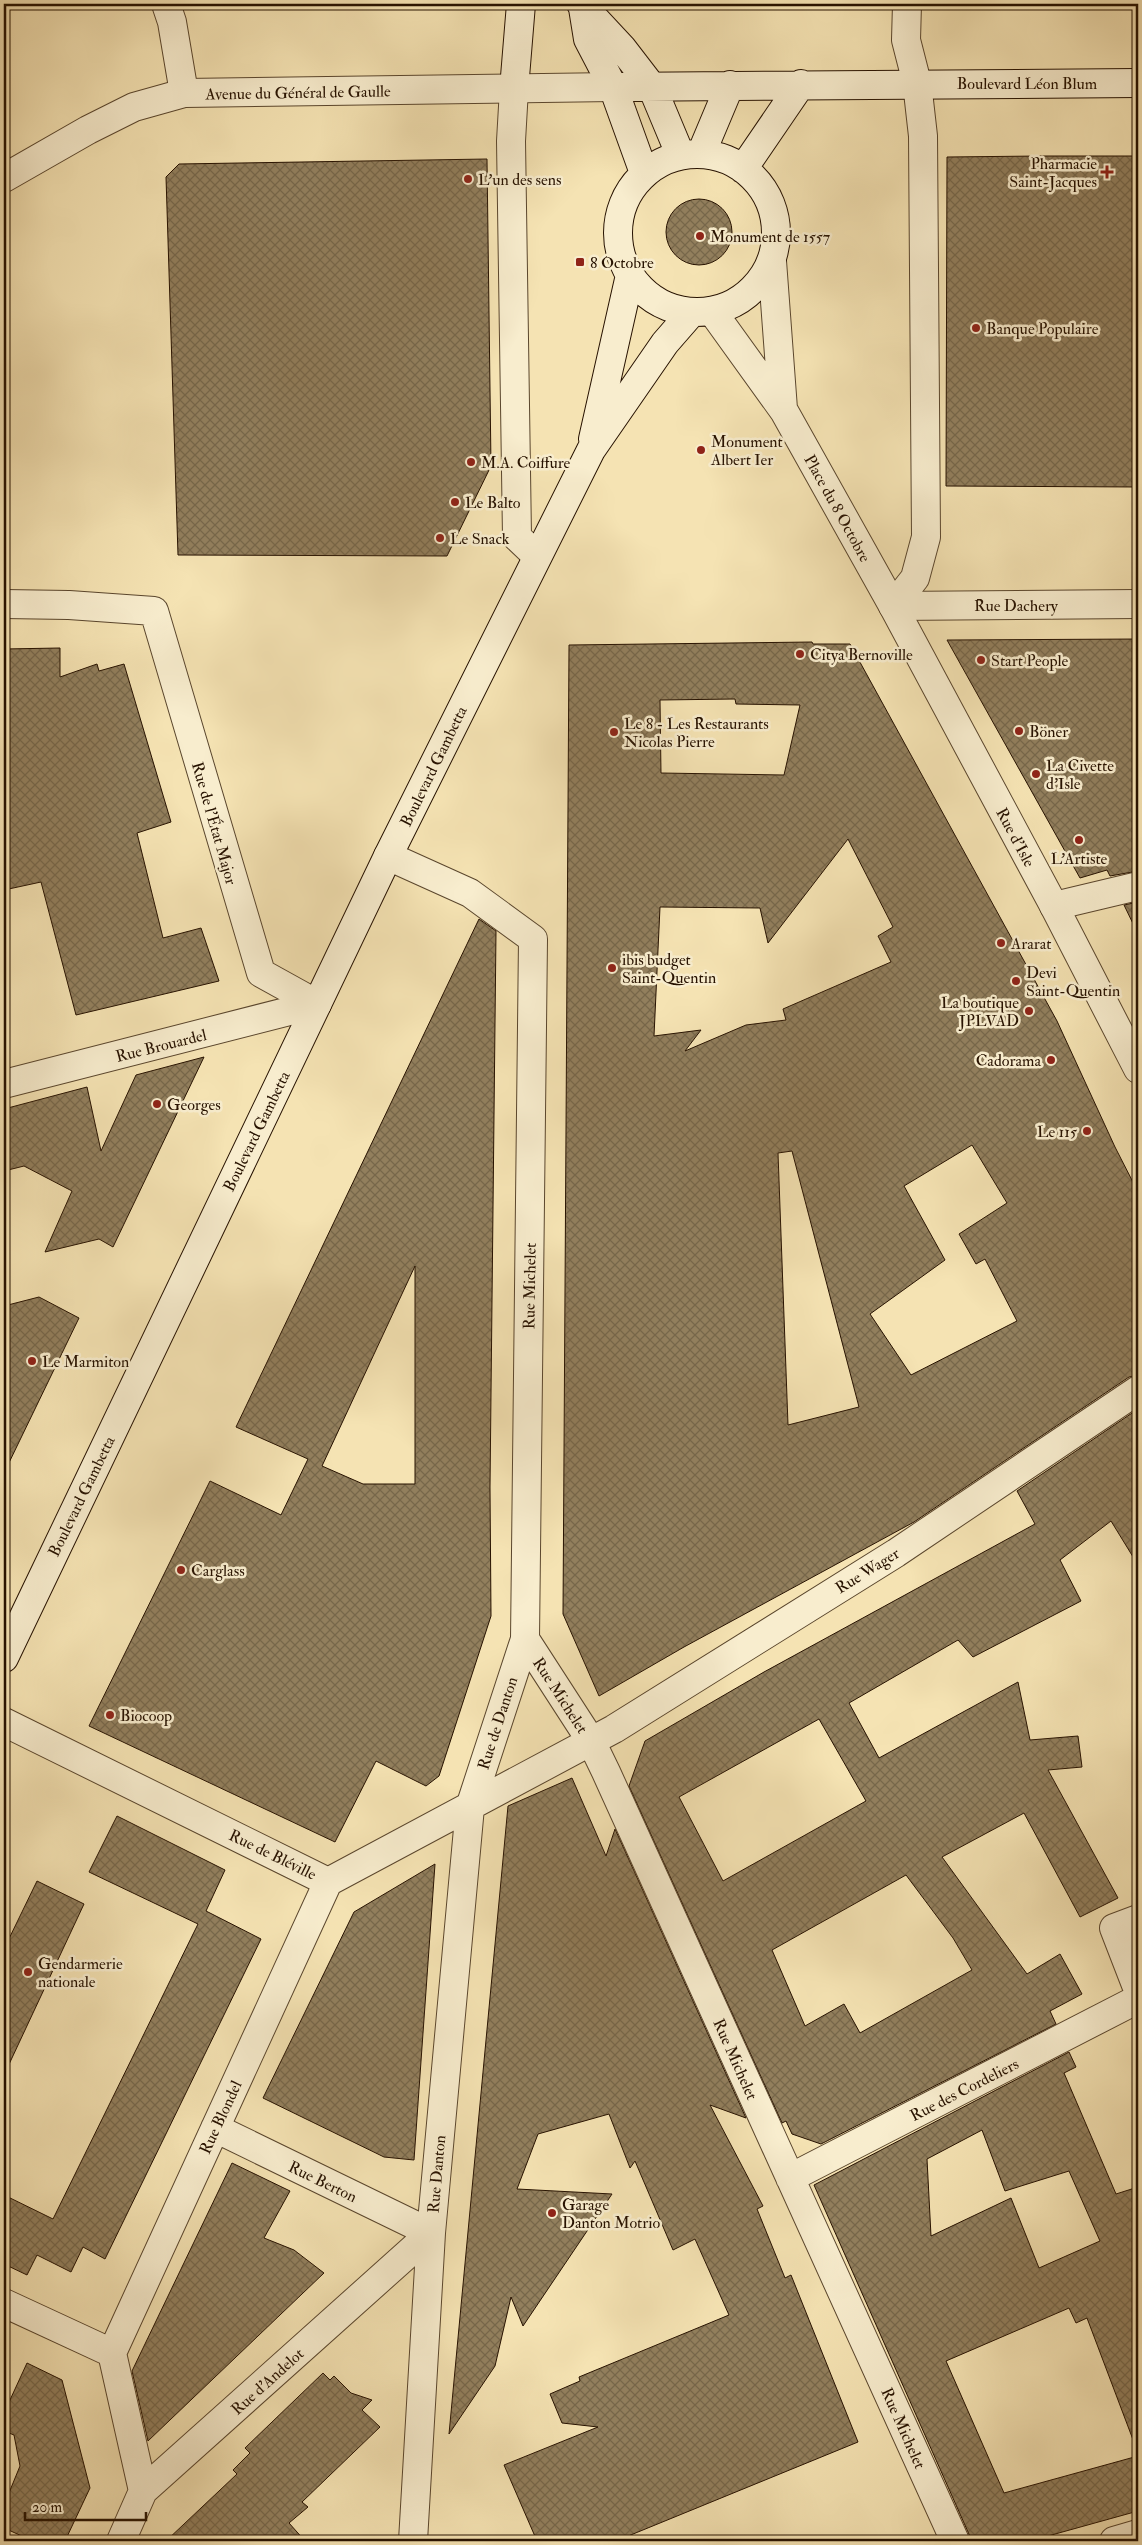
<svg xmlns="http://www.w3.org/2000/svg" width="1142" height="2545" viewBox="0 0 1142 2545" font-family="'IM FELL Double Pica',serif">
<defs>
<pattern id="building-cross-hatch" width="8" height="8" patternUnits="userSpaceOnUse" patternTransform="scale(1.25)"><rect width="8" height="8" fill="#927f5d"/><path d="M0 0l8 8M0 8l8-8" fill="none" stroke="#77674a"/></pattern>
</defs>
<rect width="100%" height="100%" fill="#f5e3b3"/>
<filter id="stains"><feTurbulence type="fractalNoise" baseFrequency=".004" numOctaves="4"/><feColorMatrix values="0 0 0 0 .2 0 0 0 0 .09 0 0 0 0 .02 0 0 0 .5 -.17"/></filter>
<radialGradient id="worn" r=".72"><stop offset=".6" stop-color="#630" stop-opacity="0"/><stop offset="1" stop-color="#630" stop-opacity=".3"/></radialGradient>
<path fill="url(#building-cross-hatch)" stroke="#271200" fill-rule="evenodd" d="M1041,156H1138V487L946,486L947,157Z
M487,159L491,466L447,556L178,555L166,177L179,164Z
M666 232a33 33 0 1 1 66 0a33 33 0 1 1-66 0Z
M1138,639V871L1110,876L1107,870L1080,878L947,640Z
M812,642L813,644H850L1057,1021L1115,1147L1138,1192V1375L1129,1377L914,1522L684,1647L599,1696L563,1614L569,645ZM735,699L736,704L800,705L784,775L661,773L660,700ZM848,839L893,927L878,936L891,962L783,1009L786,1020L746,1025L685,1051L701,1030L654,1036L660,907L760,908L768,943ZM972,1145L1007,1203L959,1234L976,1264L985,1259L1017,1321L911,1375L870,1314L945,1260L904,1186ZM792,1151L859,1407L788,1425L778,1153Z
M60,648V677L97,664L99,671L124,664L171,822L137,833L163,938L201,928L219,981L76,1015L41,882L4,890V649Z
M1138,902V934L1124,905Z
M479,919L496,931L490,1487L491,1616L439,1776L426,1786L376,1761L335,1842L89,1726L210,1481L281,1515L308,1459L236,1427ZM415,1266V1484H363L322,1466Z
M204,1057L113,1247L99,1239L45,1252L72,1191L24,1166L4,1171V1109L87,1087L101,1151L136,1075Z
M39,1297L79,1318L4,1473V1306Z
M1138,1409V1565L1111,1521L1060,1560L1081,1601L973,1657L958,1640L849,1703L879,1758L1018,1682L1030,1740L1078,1736L1082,1767L1048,1770L1118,1898L1080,1917L1024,1813L942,1857L1027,1974L1060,1954L1082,1994L1050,2011L1056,2024L821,2144L792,2134L786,2121L782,2123L629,1786L645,1741L764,1672L1035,1524L1017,1491ZM819,1719L866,1801L723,1881L679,1797ZM906,1875L953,1938L972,1970L860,2033L844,2004L805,2026L772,1950Z
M572,1778L606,1856L615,1829L746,2118L710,2105L763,2206L757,2209L785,2278L791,2275L858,2442L616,2541H537L504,2465L598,2427L562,2423L550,2394L580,2381L579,2377L729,2315L695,2239L673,2250L635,2161L630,2168L609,2114L538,2134L517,2189L612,2194L523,2326L511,2297L495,2366L449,2434L508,1806Z
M117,1816L225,1870L206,1911L261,1939L105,2259L83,2247L71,2272L37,2255L27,2275L4,2264V2195L53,2219L198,1924L89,1872Z
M435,1864L414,2160L384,2157L263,2098L354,1912Z
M37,1881L84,1904L4,2075V1949Z
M1069,2052L1076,2067L1064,2073L1116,2194L1138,2187V2445H1135L1087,2318L1076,2323L1069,2308L946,2361L1004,2493L1138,2456V2511L1030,2541H972L814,2185ZM982,2130L1005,2191L1069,2171L1100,2241L1039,2268L1011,2198L931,2236L927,2159Z
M232,2163L290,2191L264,2238L294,2250L324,2273L148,2441L132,2371Z
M27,2363L62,2380L90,2488L65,2541H33L4,2528V2505L20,2466L14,2435L4,2431V2413Z
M323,2373L330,2380L334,2376L351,2393L372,2400L362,2410L380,2427L302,2502L308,2507L289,2523L305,2541H166L237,2474L233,2470L250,2453L245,2448Z"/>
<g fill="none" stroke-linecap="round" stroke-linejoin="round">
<g stroke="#5a462d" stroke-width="30">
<path id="minor" d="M166,4L172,22L184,93
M514,89L511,141L517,537L537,556
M893,606L915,578L926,537L923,136L917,83L906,40L907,4
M893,606L1138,604
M388,856L470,893L533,939L525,1639L591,1741L606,1772L955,2541
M1054,906L1138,886
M4,1084L317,1004
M4,1722L328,1882L614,1729L896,1553L1138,1390
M1138,1919L1114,1928L1138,1990
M790,2178L1138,1999
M4,2303L112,2353L143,2491
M112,2353L328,1882
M121,2541L143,2491L431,2233L215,2128
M413,2541L431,2233L470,1807L525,1639
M1114,2541L1138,2534"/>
</g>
<g stroke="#5a462d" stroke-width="30">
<path id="tertiary" d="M4,178L88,130L134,107L184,93L613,87
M772,261L783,409
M712,311L784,411L893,606L1054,906L1138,1069
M4,604L69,605L154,611L261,973L317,1004"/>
</g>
<g stroke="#271200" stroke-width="30">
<path id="secondary" d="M581,4L622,48L652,87L680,154
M583,8L588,39L613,87L644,173
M613,87L1138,83
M514,89L521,4
M701,154L730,85
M618 233a79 79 0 1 1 158 0a79 79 0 1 1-158 0Z
M743,169L801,84
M593,439L630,275
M4,1658L388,856L591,450L665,343L692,312"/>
</g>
<use href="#minor" stroke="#f8edce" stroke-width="28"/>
<use href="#tertiary" stroke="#f8edce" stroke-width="28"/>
<use href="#secondary" stroke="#f8edce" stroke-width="28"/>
</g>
<g fill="#8f2418" stroke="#f8edce" stroke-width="2">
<path d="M1104.5 164.5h5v5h5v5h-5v5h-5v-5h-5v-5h5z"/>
<circle cx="468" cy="179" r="5"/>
<circle cx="700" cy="236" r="5"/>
<rect x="575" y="257" width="10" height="10" rx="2.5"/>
<circle cx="976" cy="328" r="5"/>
<circle cx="701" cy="450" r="5"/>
<circle cx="471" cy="462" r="5"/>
<circle cx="455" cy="502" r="5"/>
<circle cx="440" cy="538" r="5"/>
<circle cx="800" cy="654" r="5"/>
<circle cx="981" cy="660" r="5"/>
<circle cx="1019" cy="731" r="5"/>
<circle cx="614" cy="732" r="5"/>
<circle cx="1036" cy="774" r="5"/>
<circle cx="1079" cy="840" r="5"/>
<circle cx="1001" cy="943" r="5"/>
<circle cx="612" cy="968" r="5"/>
<circle cx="1016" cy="981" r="5"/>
<circle cx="1029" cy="1011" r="5"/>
<circle cx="1051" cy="1060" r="5"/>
<circle cx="157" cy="1104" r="5"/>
<circle cx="1087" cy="1131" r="5"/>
<circle cx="32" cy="1361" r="5"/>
<circle cx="181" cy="1570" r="5"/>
<circle cx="110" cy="1715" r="5"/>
<circle cx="28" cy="1972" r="5"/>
<circle cx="552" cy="2213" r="5"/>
</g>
<g text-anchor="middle" stroke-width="5" stroke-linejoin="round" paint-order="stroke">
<g font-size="16" fill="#271200" stroke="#f8edce">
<text x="1027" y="89">Boulevard Léon Blum</text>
<text transform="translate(298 92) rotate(-1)" y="6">Avenue du Général de Gaulle</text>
<text transform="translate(838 508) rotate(61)" y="6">Place du 8 Octobre</text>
<text x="1016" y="611">Rue Dachery</text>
<text transform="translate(433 766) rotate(-64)" y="6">Boulevard Gambetta</text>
<text transform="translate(215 823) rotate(74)" y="6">Rue de l'État Major</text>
<text transform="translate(1016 837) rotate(62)" y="6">Rue d'Isle</text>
<text transform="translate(161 1045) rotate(-14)" y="6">Rue Brouardel</text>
<text transform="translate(256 1131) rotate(-64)" y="6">Boulevard Gambetta</text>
<text transform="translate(529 1286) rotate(-89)" y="6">Rue Michelet</text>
<text transform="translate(81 1496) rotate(-64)" y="6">Boulevard Gambetta</text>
<text transform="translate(867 1570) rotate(-32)" y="6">Rue Wager</text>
<text transform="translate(561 1695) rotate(57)" y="6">Rue Michelet</text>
<text transform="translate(497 1723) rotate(-72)" y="6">Rue de Danton</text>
<text transform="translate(273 1854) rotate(26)" y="6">Rue de Bléville</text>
<text transform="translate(736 2059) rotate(66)" y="6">Rue Michelet</text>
<text transform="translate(964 2089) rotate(-27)" y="6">Rue des Cordeliers</text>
<text transform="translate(220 2117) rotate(-65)" y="6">Rue Blondel</text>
<text transform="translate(436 2174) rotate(-85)" y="6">Rue Danton</text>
<text transform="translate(323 2181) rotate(26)" y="6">Rue Berton</text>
<text transform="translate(267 2381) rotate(-42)" y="6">Rue d'Andelot</text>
<text transform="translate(904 2428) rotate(66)" y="6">Rue Michelet</text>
</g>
<g font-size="16" fill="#271200" stroke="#f8edce" text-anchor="start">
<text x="1097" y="169" text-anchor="end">Pharmacie<tspan x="1097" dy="18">Saint-Jacques</tspan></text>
<text x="478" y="185">L'un des sens</text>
<text x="710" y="242">Monument de 1557</text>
<text x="590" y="268">8 Octobre</text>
<text x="986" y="334">Banque Populaire</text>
<text x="711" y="447">Monument<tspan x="711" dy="18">Albert Ier</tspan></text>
<text x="481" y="468">M.A. Coiffure</text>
<text x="465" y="508">Le Balto</text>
<text x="450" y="544">Le Snack</text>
<text x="810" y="660">Citya Bernoville</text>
<text x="991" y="666">Start People</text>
<text x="624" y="729">Le 8 - Les Restaurants<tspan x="624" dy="18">Nicolas Pierre</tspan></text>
<text x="1029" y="737">Böner</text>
<text x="1046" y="771">La Civette<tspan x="1046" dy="18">d'Isle</tspan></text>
<text x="1079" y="864" text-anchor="middle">L'Artiste</text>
<text x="1011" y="949">Ararat</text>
<text x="622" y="965">ibis budget<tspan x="622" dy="18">Saint-Quentin</tspan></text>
<text x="1026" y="978">Devi<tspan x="1026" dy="18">Saint-Quentin</tspan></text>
<text x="1019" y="1008" text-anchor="end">La boutique<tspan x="1019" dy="18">JPLVAD</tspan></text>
<text x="1041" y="1066" text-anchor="end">Cadorama</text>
<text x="167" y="1110">Georges</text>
<text x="1077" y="1137" text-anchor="end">Le 115</text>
<text x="42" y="1367">Le Marmiton</text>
<text x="191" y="1576">Carglass</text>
<text x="120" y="1721">Biocoop</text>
<text x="38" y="1969">Gendarmerie<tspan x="38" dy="18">nationale</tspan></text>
<text x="562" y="2210">Garage<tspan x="562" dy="18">Danton Motrio</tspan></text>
</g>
</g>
<rect width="1142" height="2545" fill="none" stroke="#f5e3b3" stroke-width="20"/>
<rect x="5" y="5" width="1132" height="2535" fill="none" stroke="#271200" stroke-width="2.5"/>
<rect x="10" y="10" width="1122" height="2525" fill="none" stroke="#271200"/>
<path d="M25 2512v8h121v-8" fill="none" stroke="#271200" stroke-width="2.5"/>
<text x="32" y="2512" font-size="15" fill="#271200" stroke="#f8edce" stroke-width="4" paint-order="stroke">20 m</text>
<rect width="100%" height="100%" filter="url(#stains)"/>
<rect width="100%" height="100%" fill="url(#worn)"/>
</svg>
